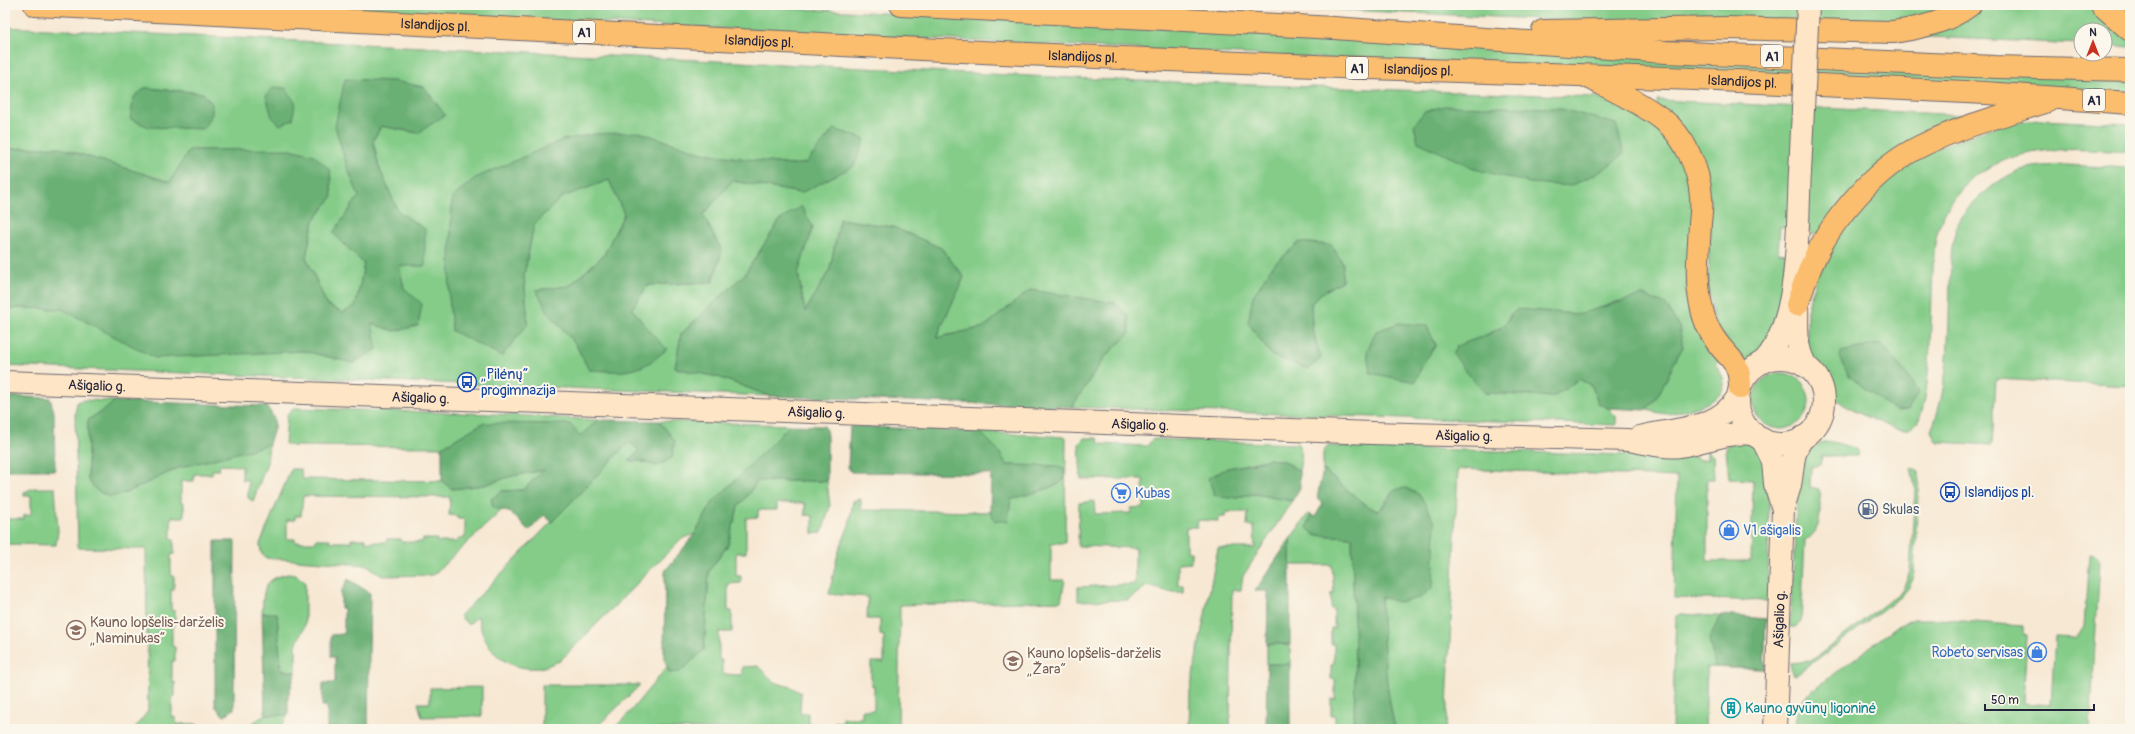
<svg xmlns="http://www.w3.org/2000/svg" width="2135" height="734" viewBox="0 0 2135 734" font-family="Pangolin,sans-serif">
<rect width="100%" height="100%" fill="#fbf7ec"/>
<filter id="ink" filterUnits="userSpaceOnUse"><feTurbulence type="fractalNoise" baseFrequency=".025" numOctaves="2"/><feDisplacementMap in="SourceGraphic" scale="8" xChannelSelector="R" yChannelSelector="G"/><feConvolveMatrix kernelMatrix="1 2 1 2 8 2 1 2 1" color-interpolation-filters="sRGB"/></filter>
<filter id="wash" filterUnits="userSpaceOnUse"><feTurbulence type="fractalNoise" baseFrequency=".012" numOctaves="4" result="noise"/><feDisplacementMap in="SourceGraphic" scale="16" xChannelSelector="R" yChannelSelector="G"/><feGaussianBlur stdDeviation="0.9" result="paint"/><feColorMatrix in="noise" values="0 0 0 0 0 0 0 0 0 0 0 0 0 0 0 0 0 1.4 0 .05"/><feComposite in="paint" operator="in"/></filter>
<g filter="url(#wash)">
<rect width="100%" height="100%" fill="#f7e8d3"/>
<path fill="#84cc88" stroke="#537762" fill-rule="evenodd" d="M245,5H721L2051,70L2130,74V98Z
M1235,5H2130V47L2105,45V30H2081V44Z
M5,27L1115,80L1596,97C1650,112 1667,124 1690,175L1721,359L1715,365C1739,393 1710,404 1686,410C1680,411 1673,414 1668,414C1661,414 1653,411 1646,410C1665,391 1669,368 1683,347L1618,301L1597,310L1579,314L1511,313L1506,324L1484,336L1457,346L1485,393L1553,397L1579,379L1592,386L1598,403L1608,408L1616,416V425L1072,407L1104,358L1129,333L1030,290L984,327L936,338L964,277L941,248L893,227L840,219L830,269L805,312L798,273L813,227L780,220L745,274L681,334L675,368L718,377L770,396L5,366V310L20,308L62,309L91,324L256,352L305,351L353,363L372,323L395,331L404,288L399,266L425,229L398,212L379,167L373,141L381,126L418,133L394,81L347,167L359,196L333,233L364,264L356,305L343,313L327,305L306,257L314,220L332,197L239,150H190L170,182L57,147L5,149ZM145,88L203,93L212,104ZM834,129L801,193L732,181L703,215L722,251L713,282L648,285L632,309L653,335L667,349L589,370L576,345L547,310L537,290L569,286L604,255L624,214L609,180L562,197L534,224L524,276L528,324L452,330L449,296L452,199L639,132L702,153L791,165L806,163ZM1273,266L1342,281L1320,294L1311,304L1312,328L1321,357ZM1426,325L1436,345L1424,362Z
M1657,100L1963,115V120L1820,232L1813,235L1808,232V227H1780L1778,253L1786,254L1783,291L1765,351L1747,361L1730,345L1716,325L1708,299L1710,198L1657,105Z
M2040,120L2130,124V152C2081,150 2032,143 1989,168C1984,171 1977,173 1973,177C1956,194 1941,213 1936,238C1929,270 1935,408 1915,425C1904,435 1890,427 1879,422C1866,416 1849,410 1839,401C1830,393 1830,382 1824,372C1820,365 1812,358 1807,351V311L1817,274L1835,238L1858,207L1887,179L1924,153L2004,123Z
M2066,165L2130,168V386L1996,379L1992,445L1939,442L1935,440L1931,431C1950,385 1948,334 1950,284C1951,265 1950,243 1958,224C1966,205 2001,176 2021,170C2035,165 2051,166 2066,165Z
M1753 401a28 28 0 1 1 56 0a28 28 0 1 1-56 0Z
M82,400L115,401L107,408L88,420V480L126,493L178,468L269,444L267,463L253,501L248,498V480H242V466L220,465L219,470H212V474H194V481H181V503H184V517H171V539L174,540V554L171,555V575L174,576V590H171V610L175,611V625L172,626V646L175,647V661H172V682H175V696L172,697V717L176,718V724H195L205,729H134L148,711L146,549L78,548L75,414L77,402Z
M294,408L495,414L598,420L580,436L483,423L442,447L292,446L285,444L287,415Z
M659,421L790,425L713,502L695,534L681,539L560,661C553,663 546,667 539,668C504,671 483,649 478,616L468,625L460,616L629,442L639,450L630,461H640L657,466L675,441Z
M980,432L1066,437L1065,543H1051V580H1065L1061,601L900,605L898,729H613L628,714L667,667L670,673L704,650L709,571L728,545L738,507L758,481H827L830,506L822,533L813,534V516L805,515V503H777V510H758V517L746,518V553H736V576H741V583L728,584V611H732V632H719V660H722V674L742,675V667L758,666L774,682L791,687L801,693L800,713H808V724L834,725L835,722H843V718H862V710H874V686L871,685V662H884V636L880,635V619H867L868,597L829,594L838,553L849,525L853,501L861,499V510L990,512L995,521L1011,500L1022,495L1058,485L1056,466L1007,465L997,449Z
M1084,438H1097L1100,444L1147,446L1153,439L1298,444C1304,453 1301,461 1299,471C1294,468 1289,463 1283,461C1270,456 1243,466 1228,468L1229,498L1255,494L1292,501L1243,576L1241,590H1232L1230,729H1189L1190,690L1218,548H1255L1254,526H1247L1248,512H1226L1225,517H1219L1218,521L1198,520L1197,527H1186V552H1191V562L1178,563V585H1183V592H1170L1147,586L1128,600L1078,601V587L1135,584V548L1078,546L1079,503L1094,501L1095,514L1131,513V508L1144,507L1143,479H1081L1079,443Z
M1749,441L1765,456L1769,490L1768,601L1674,598L1677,477L1458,469L1446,729H1395C1386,686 1380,641 1381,596C1383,561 1389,526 1393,491L1379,511L1368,507L1323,470V453L1327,446L1628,455H1692L1699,460L1707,459V450L1713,456L1714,479H1707V561H1751L1753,480L1729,479L1726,449L1728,444Z
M1823,442H1833L1858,449L1857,456H1822L1820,465L1811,467L1810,487L1819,489C1820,510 1824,529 1805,541L1801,622L1795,627H1790L1798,478C1802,463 1807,447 1823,442Z
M1911,467L1919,471V477L1914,573L1909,587L1902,596L1799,673L1795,675L1792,674L1790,663L1811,661L1902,591L1910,571L1915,489Z
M291,469H301L302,479L442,481L452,489L484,485L512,476L544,470L523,490L502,491L493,507L502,510L433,575L382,576L367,565L266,558L261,552L260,544ZM303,496L450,497L449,515L458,516V519H465V538L458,539V542H437V539H423L422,542H402L401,539H387V542H366V539H351V542H330V539H316V542H295V539H287V520H295V516H301Z
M34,488H55L58,531L56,545L5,544V519H24V515H31V496H24V492Z
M1308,514L1311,515L1307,528L1315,535L1352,537L1355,661L1354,729H1335V715H1331V699H1335V679H1331V665L1334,664V644H1331V628H1334V609H1331V593H1334L1332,565H1290V539Z
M2089,554L2097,556L2100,561L2090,729H1794L1798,707L1807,695L1897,626L1914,619H1938L2023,626V635L2027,636L2023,703L2051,705L2055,636L2076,637L2084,627Z
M288,574L296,575L305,582V625L296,645V672L281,670L277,614L262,613C264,590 262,579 288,574Z
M1681,614L1766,619L1764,669L1707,667L1705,729H1672L1676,616Z
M1267,644H1290V664H1267Z
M542,685H640L595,729H542Z
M482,687V716L422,717L418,703H430V688Z
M265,715H288L280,729H243Z"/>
<path fill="#6bb074" stroke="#466958" d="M345,79L394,81L424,87L445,115L418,133L381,126L373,141L379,167L398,211L425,229V266H399L404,288L422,304L418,326L395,331L372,324L377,349L353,363L305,351L155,358L62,309L20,308L5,310V149L57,147L170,182L189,150L290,149L314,155L330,170L332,197L314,220L306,257L327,305L343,313L356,305L364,264L333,233L359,196L347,167L335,126Z
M274,87L285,88L295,102L293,119L280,125L272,117L266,96Z
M145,88L203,93L212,104V114L203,129L149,127L130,119L134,97Z
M1444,106L1558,108L1616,124L1624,154L1601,171L1571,186L1530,183L1478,170L1418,142L1414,125L1424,112Z
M834,129L865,139L854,166L801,193L732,181L703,215L722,251L712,282L648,285L632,309L653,335L667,349C638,375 625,372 589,370L576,345L547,310L536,290L569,286L604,255L624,214L609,180L562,197L534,224L524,276L528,324L502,356L452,331L449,296L452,198L475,178L562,140L595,134L639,132L702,153L791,165L806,163Z
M801,206L813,227L798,273L805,312L830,269L840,219L893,227L941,248L964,277L936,338L984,327L1030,290L1116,303L1128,316L1130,333L1104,358L1072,407L770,396L718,377L675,368L681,334L745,274L780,220Z
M1300,242L1332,245L1343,264L1342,281L1320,294L1311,304L1312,328L1321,358L1309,369L1272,356L1248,323L1253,296L1273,265Z
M1643,295L1666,305L1679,327L1683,347C1669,368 1665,391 1646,410L1608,408L1598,403L1592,386L1579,379L1553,397L1485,393L1463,368L1453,353L1457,346C1470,340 1497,334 1506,323C1511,317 1511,313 1518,309L1579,314Z
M1399,323L1426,325L1436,345L1424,362L1415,382L1370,373L1367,351L1376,331Z
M1881,343L1907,375L1918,393L1908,410L1897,411L1885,404L1849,376L1839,357L1841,352Z
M5,396L50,398L54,412L55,470H5Z
M115,401L266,406C279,422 275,425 269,444L261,447L178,468L126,493L110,497L97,491L88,480V420L107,408Z
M598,420L659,421L675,441L672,458L657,466L640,461H629L639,450L629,442L552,522L544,515L529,531L511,513L493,507L491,499L502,491L523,490L544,470L512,476L484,485L452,489L442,481V447L483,423L570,424L580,436Z
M790,425L824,426L827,433V481H758L738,507L728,545L709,571L704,650L680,672L669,673L664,658L665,571L695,534L713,502Z
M850,426L980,432L997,449L1007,465L1056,466L1064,469C1064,472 1065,476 1064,479C1060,488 1022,495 1011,500L1008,521H995L990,512L991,474L851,472L848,467Z
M1268,459L1284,461L1299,471L1300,488L1292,501L1255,494L1229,498L1215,496L1208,478L1228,468L1256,463Z
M1323,470L1368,507L1379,511L1389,499L1393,490L1406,488L1420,495L1435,522L1433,587L1420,598L1398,602L1381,597C1383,642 1385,685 1395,729H1354L1355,661L1352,537L1315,535L1307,528L1311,515L1315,517L1323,503L1317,498Z
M1290,539V644H1267L1268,591H1255Z
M215,541H235L234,709L224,716L215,706Z
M348,579L370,593L368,728L327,729V706H322L323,683H335V657H331V635L344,634V608H341V592Z
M262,613H277L281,670L296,672L288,696V715H265Z
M1721,615L1766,619L1764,669L1715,667L1709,639Z
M1267,664H1290V729H1266Z"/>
</g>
<g filter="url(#ink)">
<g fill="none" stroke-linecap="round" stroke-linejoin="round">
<g stroke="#6d6770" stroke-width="24">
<g id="secondary">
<path d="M1797,303C1798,327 1794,345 1806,366"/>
<circle cx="1781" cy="401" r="43"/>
<path d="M1764,361C1801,321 1797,225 1800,172"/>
<path id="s1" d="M5,382L1372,433L1628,440C1645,443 1663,448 1680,446C1705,442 1729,431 1754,434"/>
<path d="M1640,437C1678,427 1715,432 1738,397"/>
<path d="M1762,439L1773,461L1775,484L1783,509"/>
<path id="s2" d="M1775,729L1783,509C1785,501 1788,493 1790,485C1794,465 1791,455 1803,437"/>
</g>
</g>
<g stroke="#6d6770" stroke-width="24">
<g id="highway">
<path id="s3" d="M35,5L1002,53L1340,67L1695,79L1986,93L2130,103"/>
<path d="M901,5L1334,28L1666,52L1996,67L2130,70"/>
<path d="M2102,5L2130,30"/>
<path d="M1543,31L1727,28L1893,32C1921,28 1948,22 1970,5"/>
<path d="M1588,77C1613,90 1640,102 1662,119C1684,135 1699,169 1701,196C1702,205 1701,214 1700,223C1699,250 1695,278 1701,305C1703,317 1709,331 1716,341C1730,361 1740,360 1740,388"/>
<path d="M1797,305C1802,291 1806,277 1812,264C1831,219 1877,167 1921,146C1961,126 2005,115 2048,101"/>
</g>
</g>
<use href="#secondary" stroke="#fde5c5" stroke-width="22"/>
<use href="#highway" stroke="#fabe6e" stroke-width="22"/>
<g stroke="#6d6770" stroke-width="24" stroke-linecap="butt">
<path id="secondary-bridge" d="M1800,172L1808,5"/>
</g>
<use href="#secondary-bridge" stroke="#fde5c5" stroke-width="22"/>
</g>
</g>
<defs>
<g id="bus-ring" transform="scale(1)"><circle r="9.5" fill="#fbf7ec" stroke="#1a4fb4" stroke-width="1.5"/><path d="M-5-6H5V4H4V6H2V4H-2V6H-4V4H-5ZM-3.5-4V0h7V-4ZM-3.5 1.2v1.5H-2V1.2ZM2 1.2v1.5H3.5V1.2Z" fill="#1a4fb4"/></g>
<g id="supermarket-ring" transform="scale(1)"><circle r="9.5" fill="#fbf7ec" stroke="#3f7fe0" stroke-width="1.5"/><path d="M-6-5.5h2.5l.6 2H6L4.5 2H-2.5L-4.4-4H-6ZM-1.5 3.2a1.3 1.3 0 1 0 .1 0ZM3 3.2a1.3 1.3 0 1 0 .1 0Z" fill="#3f7fe0"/></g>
<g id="fuel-ring" transform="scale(1)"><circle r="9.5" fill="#fbf7ec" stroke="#5c6f8a" stroke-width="1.5"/><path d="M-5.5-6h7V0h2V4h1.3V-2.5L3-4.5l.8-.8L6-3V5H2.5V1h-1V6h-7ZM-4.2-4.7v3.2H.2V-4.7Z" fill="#5c6f8a"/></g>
<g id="shop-ring" transform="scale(1)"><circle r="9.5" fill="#fbf7ec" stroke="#3f7fe0" stroke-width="1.5"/><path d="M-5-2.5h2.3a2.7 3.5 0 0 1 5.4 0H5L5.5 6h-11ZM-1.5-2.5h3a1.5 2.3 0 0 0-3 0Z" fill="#3f7fe0"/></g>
<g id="school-ring" transform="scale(1)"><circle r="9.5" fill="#fbf7ec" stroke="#8d6e63" stroke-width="1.5"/><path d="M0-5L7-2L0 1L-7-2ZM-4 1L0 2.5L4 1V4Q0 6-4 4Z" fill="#8d6e63"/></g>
<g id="building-ring" transform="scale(1)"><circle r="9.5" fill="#fbf7ec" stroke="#0f9aa8" stroke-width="1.5"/><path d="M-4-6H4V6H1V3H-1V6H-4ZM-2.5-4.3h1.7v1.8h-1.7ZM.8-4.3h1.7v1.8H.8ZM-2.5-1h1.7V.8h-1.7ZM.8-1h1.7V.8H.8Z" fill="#0f9aa8"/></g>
</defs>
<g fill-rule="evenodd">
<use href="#bus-ring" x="467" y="382"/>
<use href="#bus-ring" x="1950" y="492"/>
<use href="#supermarket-ring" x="1121" y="493"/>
<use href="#fuel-ring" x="1868" y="509"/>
<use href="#shop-ring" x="1729" y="530"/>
<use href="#school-ring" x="76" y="630"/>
<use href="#shop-ring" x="2037" y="652"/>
<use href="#school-ring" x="1013" y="661"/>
<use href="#building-ring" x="1731" y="708"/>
</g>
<g text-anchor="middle" stroke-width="4" stroke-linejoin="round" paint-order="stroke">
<g fill="#fbf7ec" stroke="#636270" stroke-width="1">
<rect x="573" y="21" width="22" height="22" rx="3"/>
<rect x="1761" y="45" width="22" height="22" rx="3"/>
<rect x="1346" y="57" width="22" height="22" rx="3"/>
<rect x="2083" y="89" width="22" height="22" rx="3"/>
</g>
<g font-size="13" font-weight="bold" fill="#22223b">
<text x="584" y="37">A1</text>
<text x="1772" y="61">A1</text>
<text x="1357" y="73">A1</text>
<text x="2094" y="105">A1</text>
</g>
<g font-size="14" fill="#22223b" stroke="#fbf7ec">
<text dy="5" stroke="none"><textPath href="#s3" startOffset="401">Islandijos pl.</textPath></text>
<text dy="5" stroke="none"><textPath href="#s3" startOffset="725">Islandijos pl.</textPath></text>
<text dy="5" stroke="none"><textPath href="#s3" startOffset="1049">Islandijos pl.</textPath></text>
<text dy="5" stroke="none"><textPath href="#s3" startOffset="1385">Islandijos pl.</textPath></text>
<text dy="5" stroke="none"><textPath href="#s3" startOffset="1709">Islandijos pl.</textPath></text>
<text dy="5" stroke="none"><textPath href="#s1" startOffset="92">Ašigalio g.</textPath></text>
<text dy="5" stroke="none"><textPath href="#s1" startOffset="416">Ašigalio g.</textPath></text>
<text dy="5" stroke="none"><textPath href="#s1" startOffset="812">Ašigalio g.</textPath></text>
<text dy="5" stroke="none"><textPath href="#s1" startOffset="1136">Ašigalio g.</textPath></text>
<text dy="5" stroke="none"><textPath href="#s1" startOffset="1460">Ašigalio g.</textPath></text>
<text dy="5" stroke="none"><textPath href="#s2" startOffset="110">Ašigalio g.</textPath></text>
</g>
<g font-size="14" fill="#164399" stroke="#fbf7ec" text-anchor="start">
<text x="481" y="379">„Pilėnų“<tspan x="481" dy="16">progimnazija</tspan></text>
<text x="1964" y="497">Islandijos pl.</text>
</g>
<g font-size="14" fill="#366cbe" stroke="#fbf7ec" text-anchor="start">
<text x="1135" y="498">Kubas</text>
<text x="1743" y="535">V1 ašigalis</text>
<text x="2023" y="657" text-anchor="end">Robeto servisas</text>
</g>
<g font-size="14" fill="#4e5e75" stroke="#fbf7ec" text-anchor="start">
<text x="1882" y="514">Skulas</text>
</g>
<g font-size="14" fill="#785e54" stroke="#fbf7ec" text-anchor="start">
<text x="90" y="627">Kauno lopšelis-darželis<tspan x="90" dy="16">„Naminukas“</tspan></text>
<text x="1027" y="658">Kauno lopšelis-darželis<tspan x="1027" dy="16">„Žara“</tspan></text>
</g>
<g font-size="14" fill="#0d838f" stroke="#fbf7ec" text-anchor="start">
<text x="1745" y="713">Kauno gyvūnų ligoninė</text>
</g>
</g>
<rect width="2135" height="734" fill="none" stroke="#fbf7ec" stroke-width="20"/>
<g transform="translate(2093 42)"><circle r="19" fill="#fbf7ec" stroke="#a4a2a5"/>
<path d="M0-3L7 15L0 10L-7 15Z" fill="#c8321e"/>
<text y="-6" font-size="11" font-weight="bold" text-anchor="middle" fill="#22223b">N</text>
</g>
<path d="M1985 704v6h109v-6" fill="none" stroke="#22223b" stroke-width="2"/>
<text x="1991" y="704" font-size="12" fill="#22223b" stroke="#fbf7ec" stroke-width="3" paint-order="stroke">50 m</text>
</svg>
